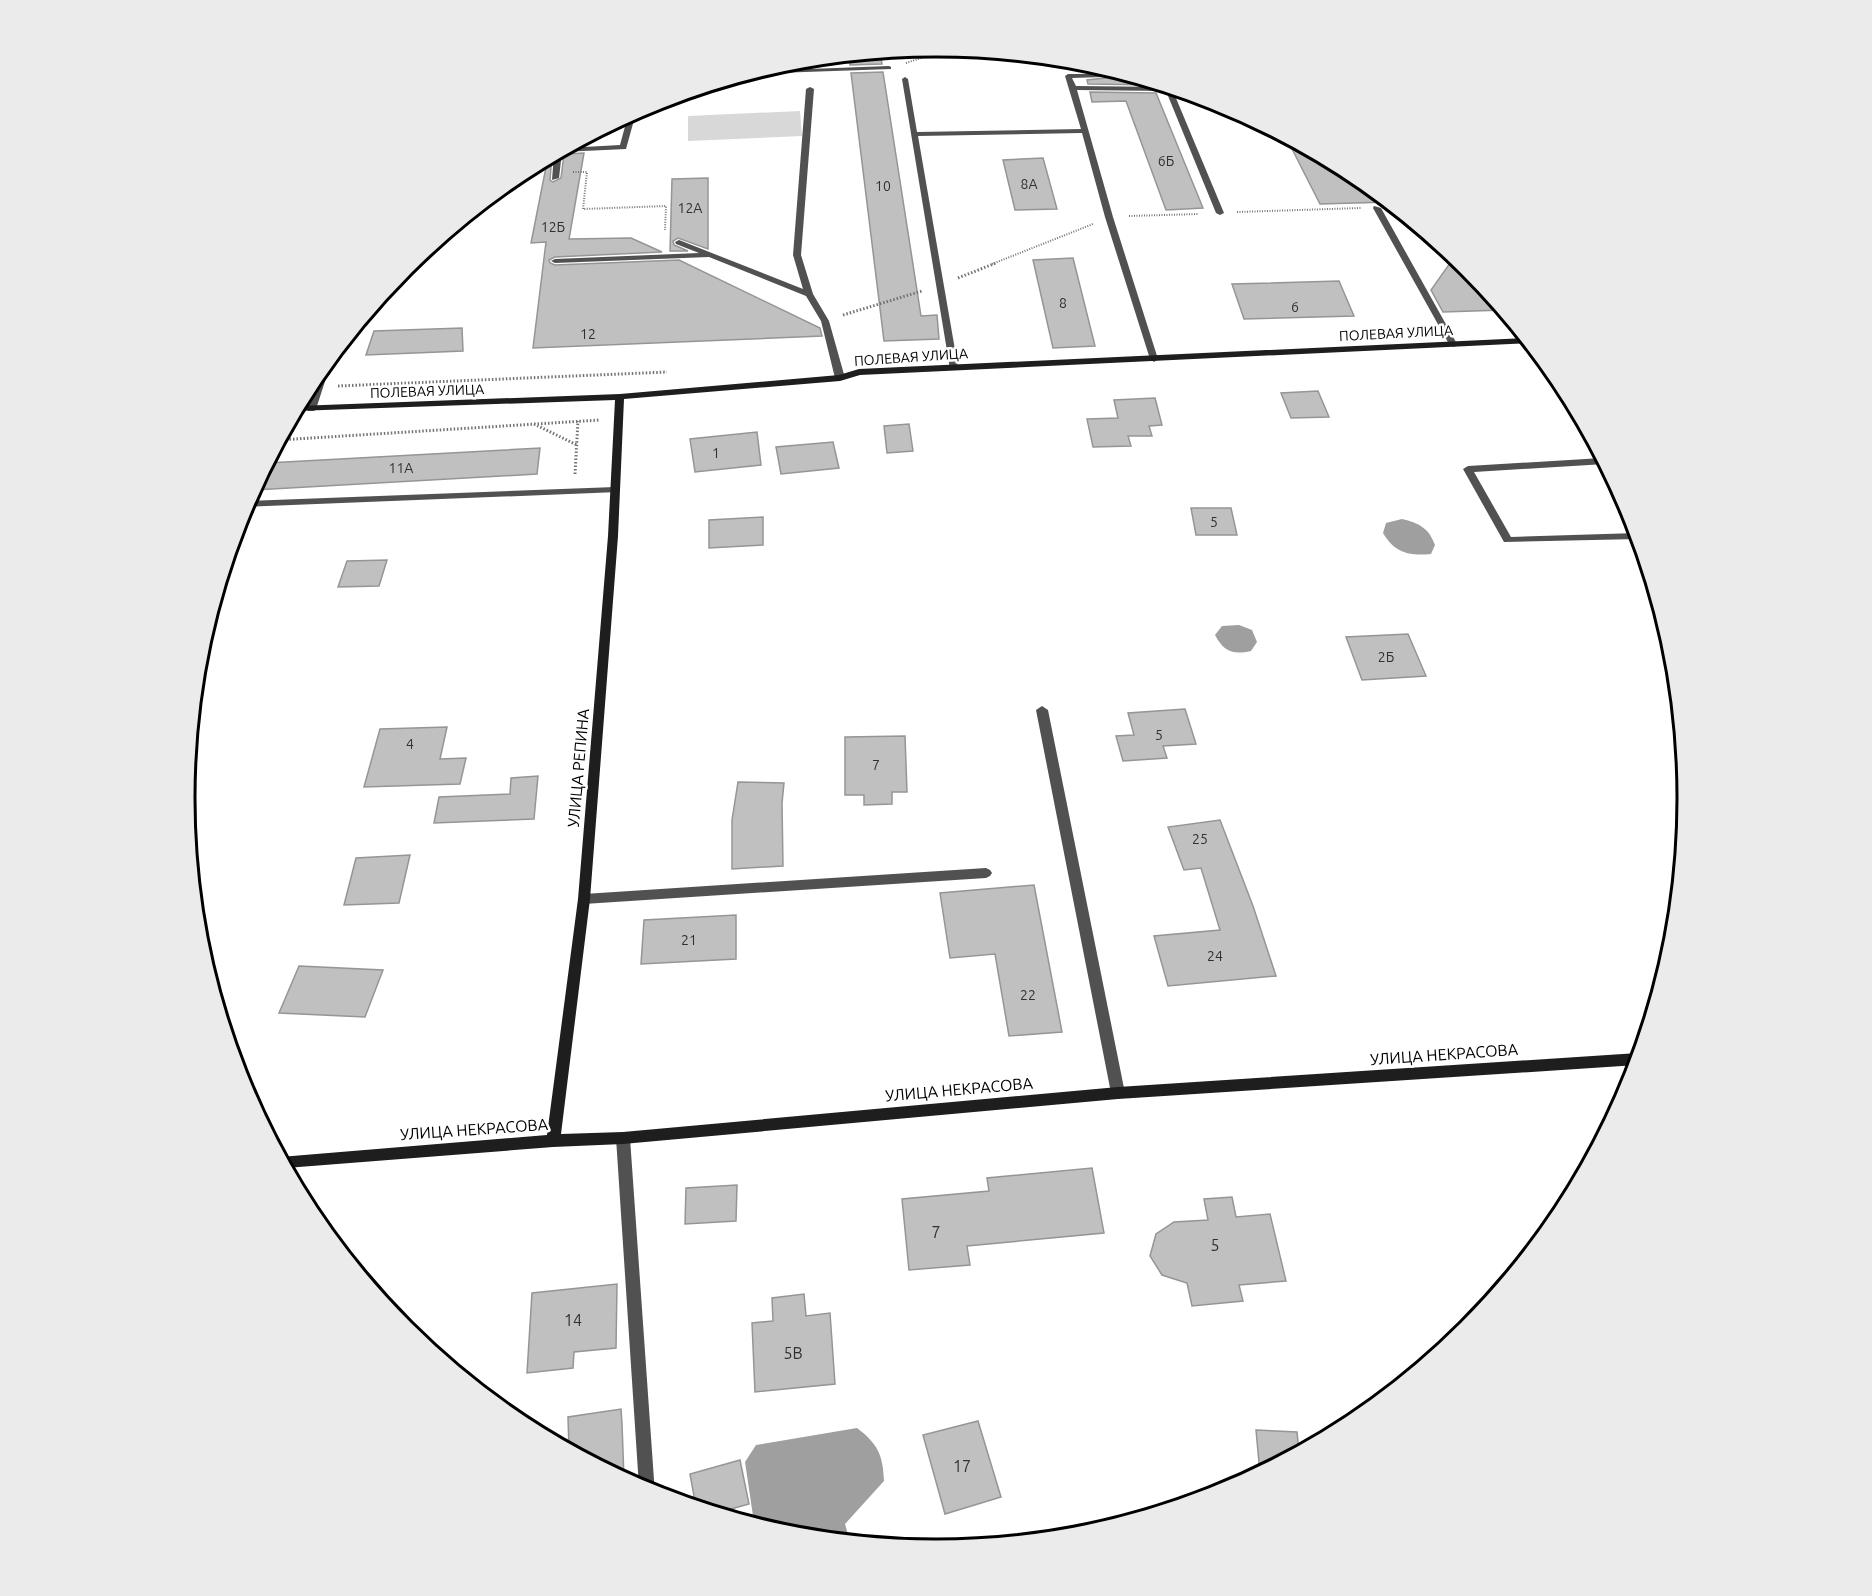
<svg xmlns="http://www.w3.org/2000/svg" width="1872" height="1596" viewBox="0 0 1872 1596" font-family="Ubuntu,sans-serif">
<rect width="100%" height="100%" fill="#fff"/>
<path fill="#d8d8d8" d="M800,111L802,136L688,141V116Z"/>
<path fill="#9f9f9f" d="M1402,519C1419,523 1429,528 1435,545L1431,554C1409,556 1395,553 1383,533L1386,523Z
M1239,625L1252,630L1257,642L1251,651C1233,655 1224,652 1215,635L1222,626Z
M857,1428C878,1444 883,1455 884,1481L845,1524L850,1541L789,1535L753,1516L745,1462L756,1445Z"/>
<path fill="#c0c0c0" stroke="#959595" stroke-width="1.5" d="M880,52L882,64L850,65L849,55Z
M1104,68L1152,82L1153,85L1088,84L1087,80L1105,78Z
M883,72L921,316L937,315L939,339L884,341L851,73Z
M1090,92L1156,93L1203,208L1166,210L1126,101L1092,102Z
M1286,137L1354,173L1388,202L1320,204Z
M584,153L569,239L631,238L662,252L555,257L549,260L550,263L555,265L679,260L820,328L822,336L533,348L546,242L531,243L548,157L552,155L550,180L553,182L561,178L564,154Z
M1043,158L1057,209L1015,210L1003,160Z
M708,178V249L678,238L673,241L674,245L688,251H670L672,179Z
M1455,256L1468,267L1503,310L1443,312L1431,290Z
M1073,258L1095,346L1053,348L1033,260Z
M1339,281L1354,316L1244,319L1232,284Z
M462,328L463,351L366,355L374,331Z
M1318,391L1329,417L1291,418L1281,393Z
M1155,398L1162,425L1149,426L1152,436H1128L1131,446L1093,447L1087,419L1118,418L1114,400Z
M909,424L913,451L887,453L884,426Z
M757,432L761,465L695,472L690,439Z
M833,442L839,468L781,474L776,447Z
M540,448L537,474L253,490L267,463Z
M1191,508H1231L1237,535H1196Z
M763,517V545L709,548V520Z
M387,560L379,586L338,587L347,561Z
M1408,634L1426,676L1362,680L1346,637Z
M1185,709L1196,744L1163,746L1167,758L1123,761L1116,736L1134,735L1128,713Z
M447,727L440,759L466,758L460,784L364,787L380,729Z
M905,736L907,792H892V804L864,805V795H845V737Z
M538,776L534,819L434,823L439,797L510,794L511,778Z
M738,782L784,783L782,803L783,866L732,869V820Z
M1220,820L1253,906L1276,976L1168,986L1154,936L1220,930L1201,868L1184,870L1168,827Z
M410,855L399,903L344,905L356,858Z
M1034,885L1062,1032L1009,1036L995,954L950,958L940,893Z
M736,915V959L641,964L644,920Z
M299,966L383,970L365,1017L279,1013Z
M1092,1168L1104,1233L967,1246L970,1265L909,1270L902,1199L989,1191L987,1178Z
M737,1185L736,1221L685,1224L686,1188Z
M1232,1197L1236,1217L1270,1214L1286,1281L1239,1285L1243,1301L1192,1306L1187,1283L1162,1275L1150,1256L1156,1234L1174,1222L1208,1220L1204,1199Z
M617,1284L616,1348L574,1352L573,1368L527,1373L532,1293Z
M804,1294L806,1316L830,1313L835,1384L755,1392L752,1323L773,1321L772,1298Z
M621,1409L622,1424L624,1479L569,1450L568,1417Z
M978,1421L1001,1497L945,1514L923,1435Z
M1256,1430L1297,1432L1299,1452L1260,1473Z
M740,1460L749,1504L717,1513L696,1507L690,1474Z"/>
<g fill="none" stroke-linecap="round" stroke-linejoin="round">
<path stroke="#737373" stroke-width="2" stroke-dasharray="1 1.5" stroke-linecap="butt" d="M906,63L951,48
M573,172H587L583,209L666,206L665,230
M1237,212L1361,208
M1129,216L1199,214
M992,264L1093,224"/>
<path stroke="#737373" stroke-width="3" stroke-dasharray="1.5 2" stroke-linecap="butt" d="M958,278L996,263
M843,315L922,291
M338,386L667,372
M534,424L577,445
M279,440L600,420
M575,474L578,421"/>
<path fill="#515151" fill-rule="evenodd" d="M1095,65L1102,67L1103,77L1072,78L1076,86L1168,87L1178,90L1173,91L1224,213L1220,215L1216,213L1166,91L1077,90L1113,217L1158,359L1154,362L1150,359L1105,217L1082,133L918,136L958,367L953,370L950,369L902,79L905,77L908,79L917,132L1081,129L1065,76L1068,74H1097Z
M889,66L891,67V69L745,74L758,71Z
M810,87L814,89L801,255L813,294L829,321L845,378L843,380H837L835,378L821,321L806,296L709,257L555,263L551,261L555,259L699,253L676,244L675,242L679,240L803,289L793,255L806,89Z
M641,108L642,113L634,120L626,149L562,152L559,178L552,180L554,154L566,148L620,145L627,119Z
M1374,206L1381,208L1457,344L1456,346L1453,347L1449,344L1373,208Z
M330,358L332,360L316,409L314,411H308L306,409L320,369Z
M1602,458L1605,464L1474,472L1511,537L1637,533L1639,539L1504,542L1463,469L1468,466Z
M615,487L618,488V492L244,507L247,501Z
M1042,706L1048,710L1125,1093L1123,1097L1118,1099L1113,1097L1111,1093L1036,710Z
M986,868L990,870L992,873L990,876L986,878L584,904L580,902L578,899L580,896L584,894Z
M623,1132L628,1134L630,1138L655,1494L639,1487L616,1138L618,1134Z"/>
<path fill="#1e1e1e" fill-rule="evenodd" d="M1526,338L1530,343L860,375L840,381L624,399L618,536L590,899L561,1134L623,1132L1118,1087L1638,1053L1640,1054L1637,1065L1118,1099L623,1144L553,1147L286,1168L280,1157L547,1135L578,899L608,536L615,400L295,411L297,406L620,394L839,375L859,369Z"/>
</g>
<g text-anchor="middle" stroke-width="5" stroke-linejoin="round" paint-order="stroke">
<g font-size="14" fill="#303030">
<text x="1166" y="166">6Б</text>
<text x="1029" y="189">8А</text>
<text x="883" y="191">10</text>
<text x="690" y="213">12А</text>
<text x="553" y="232">12Б</text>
<text x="1063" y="308">8</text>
<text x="1295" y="312">6</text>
<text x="588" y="339">12</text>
<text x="716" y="458">1</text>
<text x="401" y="473">11А</text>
<text x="1214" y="527">5</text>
<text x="1386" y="662">2Б</text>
<text x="1159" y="740">5</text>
<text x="410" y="749">4</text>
<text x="876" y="770">7</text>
<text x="1200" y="844">25</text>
<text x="689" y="945">21</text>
<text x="1215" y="961">24</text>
<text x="1028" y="1000">22</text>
</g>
<g font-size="14" fill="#000" stroke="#fff">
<text transform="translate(1396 333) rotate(-3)" y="5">ПОЛЕВАЯ УЛИЦА</text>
<text transform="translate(911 357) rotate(-4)" y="5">ПОЛЕВАЯ УЛИЦА</text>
<text transform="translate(427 391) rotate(-2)" y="5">ПОЛЕВАЯ УЛИЦА</text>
</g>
<g font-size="16" fill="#000" stroke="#fff">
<text transform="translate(578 768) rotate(-85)" y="6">УЛИЦА РЕПИНА</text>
<text transform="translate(1444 1054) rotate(-4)" y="6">УЛИЦА НЕКРАСОВА</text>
<text transform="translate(959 1089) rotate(-5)" y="6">УЛИЦА НЕКРАСОВА</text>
<text transform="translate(474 1129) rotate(-4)" y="6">УЛИЦА НЕКРАСОВА</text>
</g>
<g font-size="16" fill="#303030">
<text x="936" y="1238">7</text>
<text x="1215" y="1251">5</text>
<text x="573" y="1326">14</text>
<text x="793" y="1359">5В</text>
<text x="962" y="1472">17</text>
</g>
</g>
<path d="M0 0H1872V1596H0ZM195 798a741 741 0 1 1 1482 0a741 741 0 1 1-1482 0Z" fill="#ebebeb" fill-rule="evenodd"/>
<path fill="none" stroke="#000" stroke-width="3" d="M195 798a741 741 0 1 1 1482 0a741 741 0 1 1-1482 0Z"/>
</svg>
